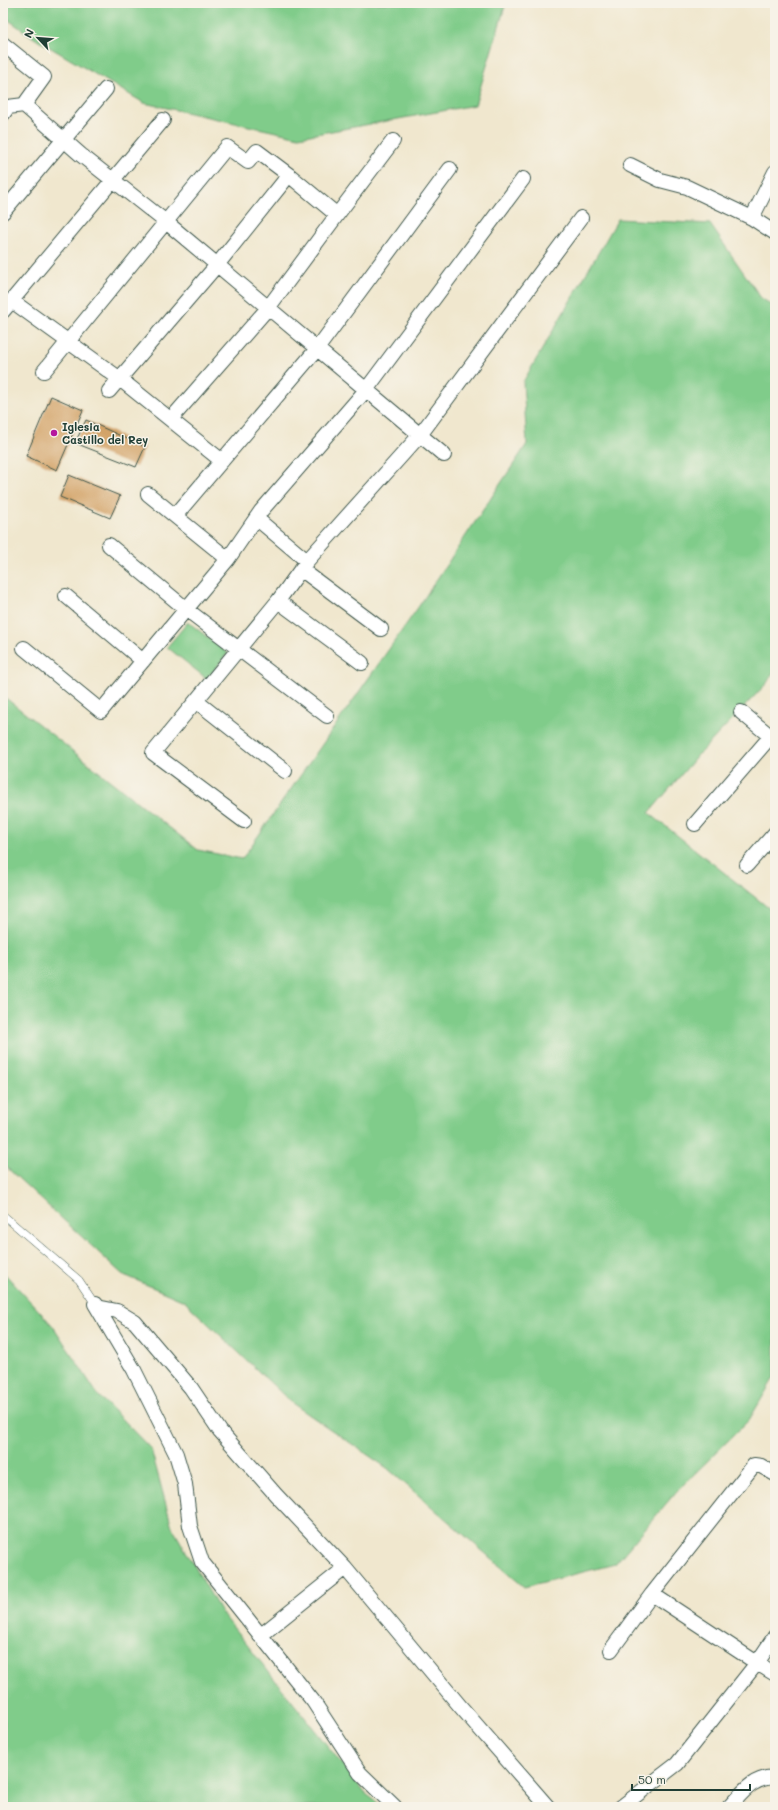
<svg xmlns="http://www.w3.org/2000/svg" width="778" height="1810" viewBox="0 0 778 1810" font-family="Mali,sans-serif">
<rect width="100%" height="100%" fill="#f7f3e8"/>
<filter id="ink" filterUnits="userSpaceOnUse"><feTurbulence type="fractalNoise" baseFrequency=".025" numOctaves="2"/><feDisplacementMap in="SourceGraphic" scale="8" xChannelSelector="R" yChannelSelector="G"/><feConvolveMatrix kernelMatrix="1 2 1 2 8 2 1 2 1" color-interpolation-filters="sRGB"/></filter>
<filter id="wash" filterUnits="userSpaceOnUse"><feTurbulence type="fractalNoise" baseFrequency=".012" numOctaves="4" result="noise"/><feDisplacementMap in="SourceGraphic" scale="16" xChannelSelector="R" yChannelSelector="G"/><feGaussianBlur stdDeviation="0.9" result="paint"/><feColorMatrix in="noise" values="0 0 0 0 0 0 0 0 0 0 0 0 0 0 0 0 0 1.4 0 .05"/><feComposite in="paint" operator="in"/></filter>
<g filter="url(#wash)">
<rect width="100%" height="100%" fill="#f0e7ce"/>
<path fill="#80cc8a" stroke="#50845f" d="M3,3H506L475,105L299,137L144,103L34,38L3,16Z
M618,219L710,224L761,298L775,307V669L767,683L698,755L649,813L775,913V1376L749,1420L676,1492L615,1564L524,1587L387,1468L292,1403L184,1301L122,1274L3,1164V696L198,850L242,859L417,609L527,444L523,382Z
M188,622L228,653L207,679L167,647Z
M3,1272L53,1326L98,1395L151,1449L172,1527L221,1612L365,1793L383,1807H3Z"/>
<g id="blocks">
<path fill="#d3a368" d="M51,396L83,410L57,470L26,456Z
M86,420L145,447L136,467L75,443Z
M69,475L120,496L110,518L60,497Z"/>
</g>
</g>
<g filter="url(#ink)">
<use href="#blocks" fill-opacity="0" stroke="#3e564b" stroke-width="1"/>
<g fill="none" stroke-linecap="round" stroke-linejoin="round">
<g stroke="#3e564b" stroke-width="8">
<path id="lane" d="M3,1215L79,1280L95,1304"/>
</g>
<g stroke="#3e564b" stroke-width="16">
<path id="street" d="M3,44L44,77L24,105L81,155L166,222L444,455
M3,114L8,107L24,105
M630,165L660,180L687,187L752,218
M775,172L752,218L775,233
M3,212L106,89
M12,301L120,379L222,461
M3,311L163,120
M44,371L227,147L248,162L257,151L289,175
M109,391L217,265L289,175L337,215L393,141
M171,419L268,308L337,215
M148,494L175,516
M256,518L307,561
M109,545L186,609L327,716
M228,559L261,511L366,390L523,179
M302,570L381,629
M66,596L143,661
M278,601L362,663
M24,648L101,711L228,559L175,516L317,349L450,169
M196,701L285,771
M741,712L775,740
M244,821L153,753L278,601L307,561L420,435L581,218
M695,824L771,736
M747,865L775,833
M95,1304L134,1370L176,1454L185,1484L190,1526L202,1562L313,1701L360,1773L395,1807
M97,1307L117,1311L135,1322L191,1388L220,1431L276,1495L345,1568L460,1706L548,1807
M260,1636L345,1568
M775,1636L757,1663L775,1674
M611,1650L652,1594
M621,1807L677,1764L757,1663L652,1594L754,1465L761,1466L775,1474
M729,1807C744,1791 752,1778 775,1777"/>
</g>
<use href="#lane" stroke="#fff" stroke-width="7"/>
<use href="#street" stroke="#fff" stroke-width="14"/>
</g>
</g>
<circle fill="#b5179e" stroke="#f7f3e8" stroke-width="1.5" cx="54" cy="433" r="4"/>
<g text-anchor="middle" stroke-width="3" stroke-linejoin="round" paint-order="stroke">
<g font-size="11" font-weight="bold" fill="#1f3d34" stroke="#f7f3e8" text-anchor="start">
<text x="62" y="431">Iglesia<tspan x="62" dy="13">Castillo del Rey</tspan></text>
</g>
</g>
<rect width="778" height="1810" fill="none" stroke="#f7f3e8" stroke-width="16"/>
<g transform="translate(38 38) rotate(296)" stroke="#f7f3e8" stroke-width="3" paint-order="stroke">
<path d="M0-3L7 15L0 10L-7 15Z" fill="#1f3d34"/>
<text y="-6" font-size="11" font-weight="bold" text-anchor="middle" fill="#1f3d34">N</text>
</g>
<path d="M632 1784v6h118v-6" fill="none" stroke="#1f3d34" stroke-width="2"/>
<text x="638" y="1784" font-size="12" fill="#1f3d34" stroke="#f7f3e8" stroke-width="3" paint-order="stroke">50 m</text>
</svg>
